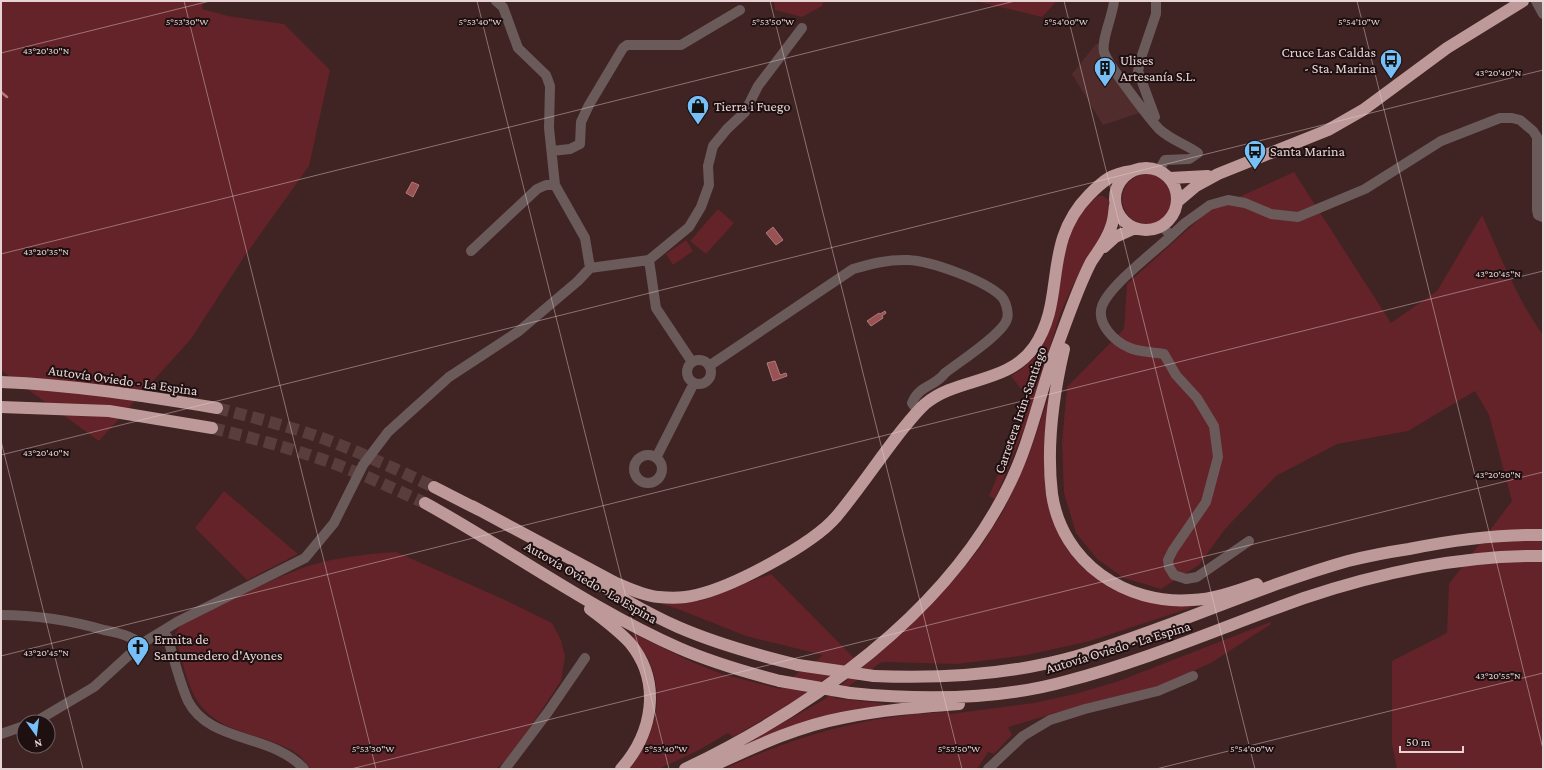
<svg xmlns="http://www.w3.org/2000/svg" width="1544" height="770" viewBox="0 0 1544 770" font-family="'Crimson Pro',serif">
<rect width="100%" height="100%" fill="#402323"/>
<path fill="#502c2d" d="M1096,44H1103L1142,112L1103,125L1072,74Z"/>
<path fill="#632328" d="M1,1H203L202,9L228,16L284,24L330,70L309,166L244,257L191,339L99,441L1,370Z
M774,1H824L822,6L802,17L775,10Z
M975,1H1057L1042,17Z
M1294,172L1391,323L1437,291L1482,215C1500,255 1517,299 1543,335V769H1397L1392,744V661L1447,633L1449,584L1512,501L1489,415L1475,391L1408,431L1337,444L1276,476L1225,529L1199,565L1161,589L1124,578L1097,559L1076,533L1064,493L1062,443L1067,387L1124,329L1127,284L1208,211Z
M1122 199a25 25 0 1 1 50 0a25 25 0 1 1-50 0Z
M1098,196H1103L1109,200L1107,223L1073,285L1061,312L1024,430L995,499L989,496L1016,432L1025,394L1011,376C1075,339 1046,269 1080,216C1084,209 1090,201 1098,196Z
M718,209L734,223L706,254L690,241Z
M686,240L693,251L673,265L666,254Z
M1049,395L1048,498L1100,580L1114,589L1129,596L1193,607L1090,641L1027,655L957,664L885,662L880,663L833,698L888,704L830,716L737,749L825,699L891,643L951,583L979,549L1004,510L1030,452Z
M224,491L298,554L247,580L195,528Z
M396,552L503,599L552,623L561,640L565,657L561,681L529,729L504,762L496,769H311C306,764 302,757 296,753C267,734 224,735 201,706C187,689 181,655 175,634L180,626C222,606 265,581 308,566C337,557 366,554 396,552Z
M771,574L854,658L790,704L733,737L728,733L699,750L659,769H628C654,740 666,699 649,661C645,652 634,642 632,633L692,662L722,674L780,689L799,672H803L823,655L746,636L678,609L656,602L682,603L704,600L741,582L751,581Z
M1270,622L1271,624L1211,663L1152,689L1066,710L1008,727L1012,735L994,754L988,752L977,769H724C797,735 868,715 949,712L950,714L1033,703L1075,694L1119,681Z"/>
<path fill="#995254" stroke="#b0797a" d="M412,182L419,185L413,197L406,193Z
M773,227L783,240L776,245L766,233Z
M885,311L886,313L882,316L883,318L871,326L867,321L879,313L880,314Z
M775,361L780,375L786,373L787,376L773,381L767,363Z"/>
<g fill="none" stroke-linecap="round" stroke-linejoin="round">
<path stroke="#b0797a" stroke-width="2.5" d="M1,92L7,97"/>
<path stroke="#593d3d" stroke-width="12" stroke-dasharray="12 6" stroke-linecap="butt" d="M217,408C252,417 288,426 322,438C360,452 397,470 434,487
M212,428C248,437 283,446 318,458C354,470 390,487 425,503"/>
<path stroke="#6a5a5a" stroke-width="10" d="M496,1L503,7L518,48L546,75L550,86L549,128L555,185L585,238L590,268
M1114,1C1113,15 1101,40 1104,52C1108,65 1149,118 1159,129C1171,140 1185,144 1198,153L1189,159L1165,160L1159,170
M1536,1L1543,14
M1155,117L1138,71L1141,58L1156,14V1
M552,151L570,149L580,144L581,122L589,105L623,48L627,45H681L740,10
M1163,227L1171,236L1185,223L1210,205L1228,200L1245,203L1271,214L1298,217L1365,189L1441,141L1500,118H1512L1520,120L1533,131L1537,137V210L1538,215L1543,217
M1171,236C1154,252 1110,285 1102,306C1096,324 1115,342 1130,348C1140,352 1153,352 1164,354L1176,375L1197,398L1214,426L1218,457L1206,502L1173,550L1168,560L1169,567L1174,575L1186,579L1197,577L1249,541
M471,251L537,189L546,185H555
M649,260L656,308L692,362
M687 372a12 12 0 1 1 24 0a12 12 0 1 1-24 0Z
M709,366L853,269C871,264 889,259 908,260C931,261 984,280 1001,296C1006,301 1009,313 1007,319C1003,334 959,362 945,373C935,387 919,385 912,403L918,411
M634 469a14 14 0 1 1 28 0a14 14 0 1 1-28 0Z
M656,458L694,383
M1,615C38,615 69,620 104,630C118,633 130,635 141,644
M163,631L167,637C174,657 179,681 188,701C209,743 274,734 304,769
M35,722L94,687L141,644L177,622L305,558L334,523L363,465L388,432L449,377L519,331L578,281L590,268L649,260L689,227L701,207L709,185L708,166L713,146L727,129L745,112L758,86L802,28
M1,734L24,726
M505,769L548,712L585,658
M988,769L1023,736L1050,720L1085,709L1158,691L1193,676"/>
<path stroke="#be9999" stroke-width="12" d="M1115 199a31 31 0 1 1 62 0a31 31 0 1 1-62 0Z
M1170,178L1208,176
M1177,202L1196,186L1218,174L1328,130L1363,110L1447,48L1523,1
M1104,247L1115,237L1135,228
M1064,349C1053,396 1046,445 1052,494C1062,563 1126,605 1192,600C1215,599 1236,591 1257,584
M1,382C74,385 145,396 217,408
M1,407L109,411L212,428
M434,487L479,510
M425,503C510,550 589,608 679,648C711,662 745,672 780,681
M472,506L614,582C628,588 644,596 659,597C670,598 685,598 696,595C732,587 812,545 836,517C858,491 877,462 898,435C907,424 915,413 925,404C957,377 1008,384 1034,347C1067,299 1041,244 1089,195C1104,180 1111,174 1132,171
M574,569C608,590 642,611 678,627C717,644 757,655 798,665
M590,609C604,620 618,630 630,643C662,682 653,733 621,769
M874,676C943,679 1010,675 1077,656C1169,629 1256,587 1348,561C1368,556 1389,552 1409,549C1453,540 1498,534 1543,535
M850,693C920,700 999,700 1067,681C1148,660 1225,626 1304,598C1379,573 1463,555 1543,556
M685,769C810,709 947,613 1009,485C1030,443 1039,396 1055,352C1066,323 1077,289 1091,262C1098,251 1107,240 1111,227C1114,220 1114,212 1115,205
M706,769C750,749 794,727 842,718C881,710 920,707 959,704"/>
<path stroke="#be9999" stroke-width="12" d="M798,665L874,676
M780,681L850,693"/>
</g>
<path fill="none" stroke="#e7d3d3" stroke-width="1" stroke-opacity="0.45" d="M184,1L376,769M477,1L669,769M770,1L962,769M1064,1L1255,769M1357,1L1543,749M1,53L210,1M1,254L1015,1M1,441L83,769M1,455L1543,70M1,656L1543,271M351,769L1543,472M1156,769L1543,673"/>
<defs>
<g id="bus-pin" transform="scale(1.15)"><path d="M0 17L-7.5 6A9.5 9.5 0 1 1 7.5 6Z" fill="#76c0f7" stroke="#1e1011"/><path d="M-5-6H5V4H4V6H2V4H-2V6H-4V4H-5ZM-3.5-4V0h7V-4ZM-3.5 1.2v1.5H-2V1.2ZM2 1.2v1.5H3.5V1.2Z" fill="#111"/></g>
<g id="building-pin" transform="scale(1.15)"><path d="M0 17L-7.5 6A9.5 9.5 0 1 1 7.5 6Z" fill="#76c0f7" stroke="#1e1011"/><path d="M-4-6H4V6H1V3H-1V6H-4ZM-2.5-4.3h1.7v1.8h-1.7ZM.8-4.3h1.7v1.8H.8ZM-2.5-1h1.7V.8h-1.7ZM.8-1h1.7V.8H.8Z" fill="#111"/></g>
<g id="shop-pin" transform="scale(1.15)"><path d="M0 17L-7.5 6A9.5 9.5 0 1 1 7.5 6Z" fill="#76c0f7" stroke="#1e1011"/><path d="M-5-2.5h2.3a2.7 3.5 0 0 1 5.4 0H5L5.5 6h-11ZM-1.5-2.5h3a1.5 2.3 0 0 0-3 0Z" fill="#111"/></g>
<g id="church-pin" transform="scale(1.15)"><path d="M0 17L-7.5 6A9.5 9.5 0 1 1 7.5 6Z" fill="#76c0f7" stroke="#1e1011"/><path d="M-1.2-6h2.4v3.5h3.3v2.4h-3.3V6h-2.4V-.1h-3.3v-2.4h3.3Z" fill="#111"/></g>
</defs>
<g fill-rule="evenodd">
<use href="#bus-pin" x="1391" y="60"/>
<use href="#building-pin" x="1105" y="68"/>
<use href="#shop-pin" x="698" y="106"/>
<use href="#bus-pin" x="1255" y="151"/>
<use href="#church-pin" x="138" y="647"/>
</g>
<g text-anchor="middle" stroke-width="4" stroke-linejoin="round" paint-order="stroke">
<g font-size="14" fill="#e7d3d3" stroke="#1e1011" text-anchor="start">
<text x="1376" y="57" text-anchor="end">Cruce Las Caldas<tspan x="1376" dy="16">- Sta. Marina</tspan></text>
<text x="1120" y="65">Ulises<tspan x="1120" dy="16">Artesanía S.L.</tspan></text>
<text x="714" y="111">Tierra i Fuego</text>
<text x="1270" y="156">Santa Marina</text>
<text x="154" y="644">Ermita de<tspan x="154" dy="16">Santumedero d'Ayones</tspan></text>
</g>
<g font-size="14" fill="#e7d3d3" stroke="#1e1011">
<text transform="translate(123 380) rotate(8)" y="5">Autovía Oviedo - La Espina</text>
<text transform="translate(1020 410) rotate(-71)" y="5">Carretera Irún-Santiago</text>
<text transform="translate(591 582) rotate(30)" y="5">Autovía Oviedo - La Espina</text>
<text transform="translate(1118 647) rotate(-17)" y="5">Autovía Oviedo - La Espina</text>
</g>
</g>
<g font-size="10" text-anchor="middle" fill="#e7d3d3" stroke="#1e1011" stroke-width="4" stroke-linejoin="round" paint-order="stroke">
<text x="187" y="25">5°53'30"W</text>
<text x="480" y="25">5°53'40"W</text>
<text x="773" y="25">5°53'50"W</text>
<text x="1066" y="25">5°54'00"W</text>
<text x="1359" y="25">5°54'10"W</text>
<text x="46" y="54">43°20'30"N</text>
<text x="1498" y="76">43°20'40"N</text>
<text x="46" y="255">43°20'35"N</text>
<text x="1498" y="277">43°20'45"N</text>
<text x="46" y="456">43°20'40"N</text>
<text x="1498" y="478">43°20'50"N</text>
<text x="46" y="656">43°20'45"N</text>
<text x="1498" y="679">43°20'55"N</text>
<text x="373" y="752">5°53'30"W</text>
<text x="666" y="752">5°53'40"W</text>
<text x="959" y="752">5°53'50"W</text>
<text x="1252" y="752">5°54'00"W</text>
</g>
<rect width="1544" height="770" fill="none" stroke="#e7d3d3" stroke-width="4"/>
<g transform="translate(36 734) rotate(166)"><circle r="19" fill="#1e1011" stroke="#6e5e5f"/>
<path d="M0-3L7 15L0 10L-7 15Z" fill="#76c0f7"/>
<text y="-6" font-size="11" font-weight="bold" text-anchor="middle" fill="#e7d3d3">N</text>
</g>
<path d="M1400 746v6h63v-6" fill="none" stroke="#e7d3d3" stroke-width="2"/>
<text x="1406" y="746" font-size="12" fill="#e7d3d3" stroke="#1e1011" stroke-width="3" paint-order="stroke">50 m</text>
</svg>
